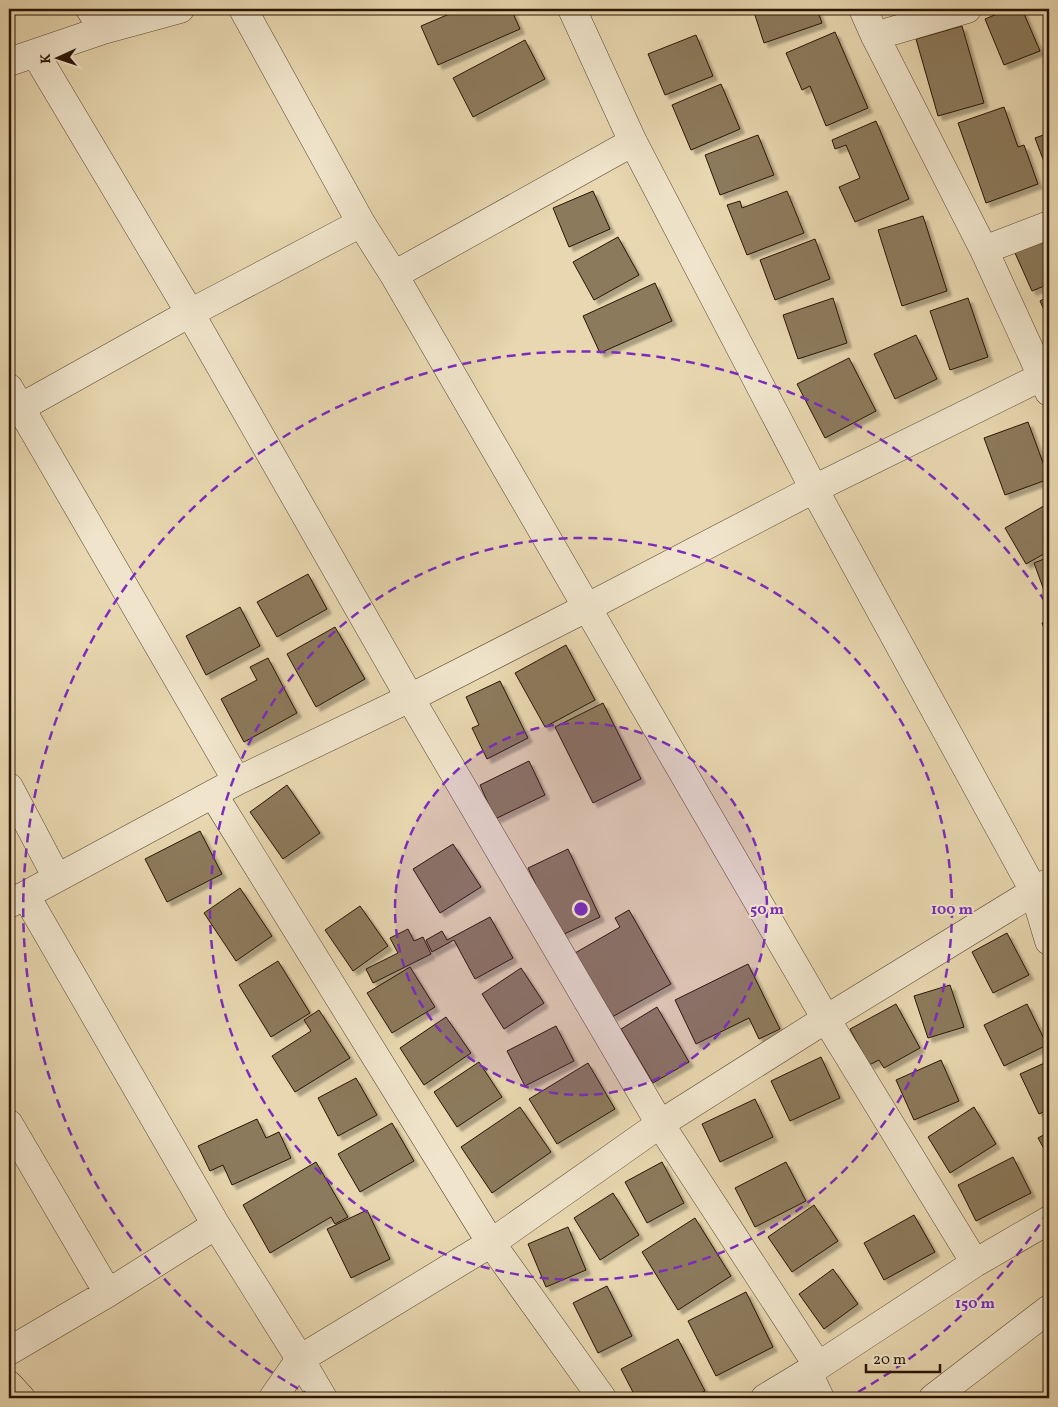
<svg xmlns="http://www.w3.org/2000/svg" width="1058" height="1407" viewBox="0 0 1058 1407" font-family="Vollkorn,serif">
<defs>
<filter id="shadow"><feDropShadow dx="4.5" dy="4.5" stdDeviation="1" flood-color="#0004"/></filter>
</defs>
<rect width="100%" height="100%" fill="#e8d7b0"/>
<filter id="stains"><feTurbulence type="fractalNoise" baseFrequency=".004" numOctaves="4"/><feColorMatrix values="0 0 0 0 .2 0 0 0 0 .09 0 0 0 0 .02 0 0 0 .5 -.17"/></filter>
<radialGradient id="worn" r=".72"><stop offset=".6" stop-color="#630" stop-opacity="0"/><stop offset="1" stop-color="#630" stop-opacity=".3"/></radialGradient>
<path fill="#8c7a5c" stroke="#291502" filter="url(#shadow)" d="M461,9H511L520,29L438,65L421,26Z
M753,9H817L822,23L764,43Z
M1009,9H1022L1040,51L1004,65L985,19Z
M962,26L984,103L938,116L916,39Z
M835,32L868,108L826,126L810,86L802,90L786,53Z
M696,35L713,76L665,95L648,54Z
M525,40L545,79L473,117L453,78Z
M721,84L740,129L691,150L672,105Z
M1004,107L1018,147L1024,145L1038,184L986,203L958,123Z
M876,121L909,199L855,222L839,187L860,178L846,145L835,149L832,140Z
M1049,133V175L1035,138Z
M758,135L774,175L720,195L705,155Z
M593,191L610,229L569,247L553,208Z
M787,191L804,233L747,255L727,205L740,201L742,208Z
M923,216L947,291L902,306L878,230Z
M618,237L639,275L594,300L573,262Z
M1049,237V284L1032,291L1015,253Z
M815,239L830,279L775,300L760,260Z
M655,283L672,321L600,353L583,316Z
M1049,296V321L1040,301Z
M833,298L847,343L798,359L783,315Z
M968,298L988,357L950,370L930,311Z
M916,335L937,379L895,399L874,354Z
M849,358L876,411L825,438L797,384Z
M1028,422L1049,479L1005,495L984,438Z
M1049,503V551L1026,564L1005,528Z
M1049,557V604L1034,563Z
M308,574L327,609L277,637L257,602Z
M240,607L260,646L206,675L186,636Z
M1049,620V640L1042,623Z
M335,627L365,679L316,707L287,654Z
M566,645L595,700L545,727L515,673Z
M268,658L297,713L244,742L221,699L257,680L250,667Z
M500,681L528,738L487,759L472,728L479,725L466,697Z
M603,703L641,779L593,803L555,727Z
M529,761L545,795L495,819L480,785Z
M287,785L320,833L283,859L250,812Z
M200,831L222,874L167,902L145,859Z
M453,844L481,887L440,913L413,869Z
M568,849L600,917L560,936L528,868Z
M240,888L272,936L236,961L204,913Z
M360,906L388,946L353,971L325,930Z
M629,910L671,984L612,1017L575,953L620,927L615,918Z
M490,917L513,958L475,979L454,940L432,952L426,940L442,931L447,940Z
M408,929L414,941L423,937L431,954L373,983L366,969L398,953L390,938Z
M1007,933L1029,975L993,993L972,952Z
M278,961L310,1013L271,1037L239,985Z
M748,964L780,1029L759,1039L749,1018L696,1044L675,1000Z
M410,967L435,1007L392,1033L367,993Z
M521,968L544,1003L504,1029L482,994Z
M950,985L964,1027L928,1038L914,996Z
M896,1004L920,1048L884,1068L879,1060L869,1065L850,1029Z
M1027,1004L1047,1045L1004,1066L984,1025Z
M657,1007L689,1062L653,1083L621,1029Z
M319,1010L350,1058L295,1092L272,1056L311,1031L304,1020Z
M446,1017L471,1053L424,1085L400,1048Z
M556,1026L574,1061L525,1086L507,1051Z
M821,1057L840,1098L790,1121L771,1081Z
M941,1060L959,1101L914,1120L896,1080Z
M1049,1061V1109L1039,1114L1020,1074Z
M479,1062L502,1097L457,1127L434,1092Z
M588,1063L615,1109L557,1144L529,1099Z
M356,1078L377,1115L338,1136L318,1098Z
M755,1099L773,1137L720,1162L702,1124Z
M520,1107L551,1152L492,1193L461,1147Z
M974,1107L996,1144L950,1173L928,1137Z
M257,1119L266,1138L279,1132L291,1158L232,1185L223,1165L210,1171L198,1146Z
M392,1123L414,1161L360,1192L338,1154Z
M1049,1132V1158L1038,1138Z
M1013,1157L1031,1193L976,1221L958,1185Z
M316,1162L348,1217L335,1224L331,1217L270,1253L243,1205Z
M662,1162L684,1203L647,1223L625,1182Z
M786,1162L806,1201L755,1227L735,1188Z
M613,1193L639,1235L600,1260L574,1218Z
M814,1205L838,1241L792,1272L768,1237Z
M367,1210L390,1259L351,1278L327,1229Z
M914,1215L935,1252L884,1280L864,1243Z
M695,1218L731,1276L678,1310L642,1252Z
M568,1227L586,1270L546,1287L528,1244Z
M833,1269L858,1304L824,1329L799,1294Z
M607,1286L632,1336L598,1353L573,1303Z
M746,1292L773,1347L716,1376L688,1321Z
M678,1339L705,1391L690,1398H636L621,1369Z
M446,1392L450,1398H434Z"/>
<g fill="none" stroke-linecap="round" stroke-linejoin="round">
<g stroke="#59462e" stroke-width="29">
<path id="minor" d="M90,9L103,30
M243,9L361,223L394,275L826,1019L975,1263
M572,9L633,142L814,489L1034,891L1049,941
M863,9L875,36L984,250L1049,392
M875,36L967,9
M35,53L190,313L410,698L660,1124L818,1366
M9,62L103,30L180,9
M984,250L1049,225
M394,275L633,142
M9,388L237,781
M9,414L190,313L361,223
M9,787L57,878
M213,794L491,1243L602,1398
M26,896L216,1225L300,1359L323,1398
M9,904L237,781L410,698L588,607L814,489L1041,377
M9,1124L108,1293
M9,1351L108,1293L216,1225
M808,1372L820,1398
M273,1398L300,1359L491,1243L660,1124L826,1019L1048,883
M765,1398L818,1366L975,1263L1049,1220
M933,1398L1049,1309"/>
</g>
<g stroke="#291502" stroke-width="29">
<path id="major" d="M9,1385L21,1398"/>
</g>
<use href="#minor" stroke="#f0e5cc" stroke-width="28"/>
<use href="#major" stroke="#e8d7b0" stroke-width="28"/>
</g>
<circle cx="581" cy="909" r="186" fill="#7b2cbf" fill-opacity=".12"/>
<g fill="none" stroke="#7b2cbf" stroke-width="2.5" stroke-dasharray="9 6">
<circle cx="581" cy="909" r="186"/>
<circle cx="581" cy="909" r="371"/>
<path d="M1048 1212A557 557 0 0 1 851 1396M311 1396A557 557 0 1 1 1048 606"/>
</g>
<circle cx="581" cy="909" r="8" fill="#7b2cbf" stroke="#f0e5cc" stroke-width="2.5"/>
<g font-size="15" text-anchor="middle" font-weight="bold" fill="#7b2cbf" stroke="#f0e5cc" stroke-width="4" stroke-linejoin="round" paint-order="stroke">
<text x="767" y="914">50 m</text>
<text x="952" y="914">100 m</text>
<text x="975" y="1308">150 m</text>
</g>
<rect width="1058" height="1407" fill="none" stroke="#e8d7b0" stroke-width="30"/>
<rect x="10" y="10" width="1038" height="1387" fill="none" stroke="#291502" stroke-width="2.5"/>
<rect x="15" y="15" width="1028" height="1377" fill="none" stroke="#291502"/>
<g transform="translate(58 58) rotate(267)" stroke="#f0e5cc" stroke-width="4" paint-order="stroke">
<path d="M0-4L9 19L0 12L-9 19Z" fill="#291502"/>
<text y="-8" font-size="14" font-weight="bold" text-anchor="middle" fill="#291502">K</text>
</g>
<path d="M866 1364v8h74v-8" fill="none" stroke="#291502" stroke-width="2.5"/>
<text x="873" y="1364" font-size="15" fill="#291502" stroke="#f0e5cc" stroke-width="4" paint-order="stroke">20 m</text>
<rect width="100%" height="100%" filter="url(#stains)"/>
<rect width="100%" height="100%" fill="url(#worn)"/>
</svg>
